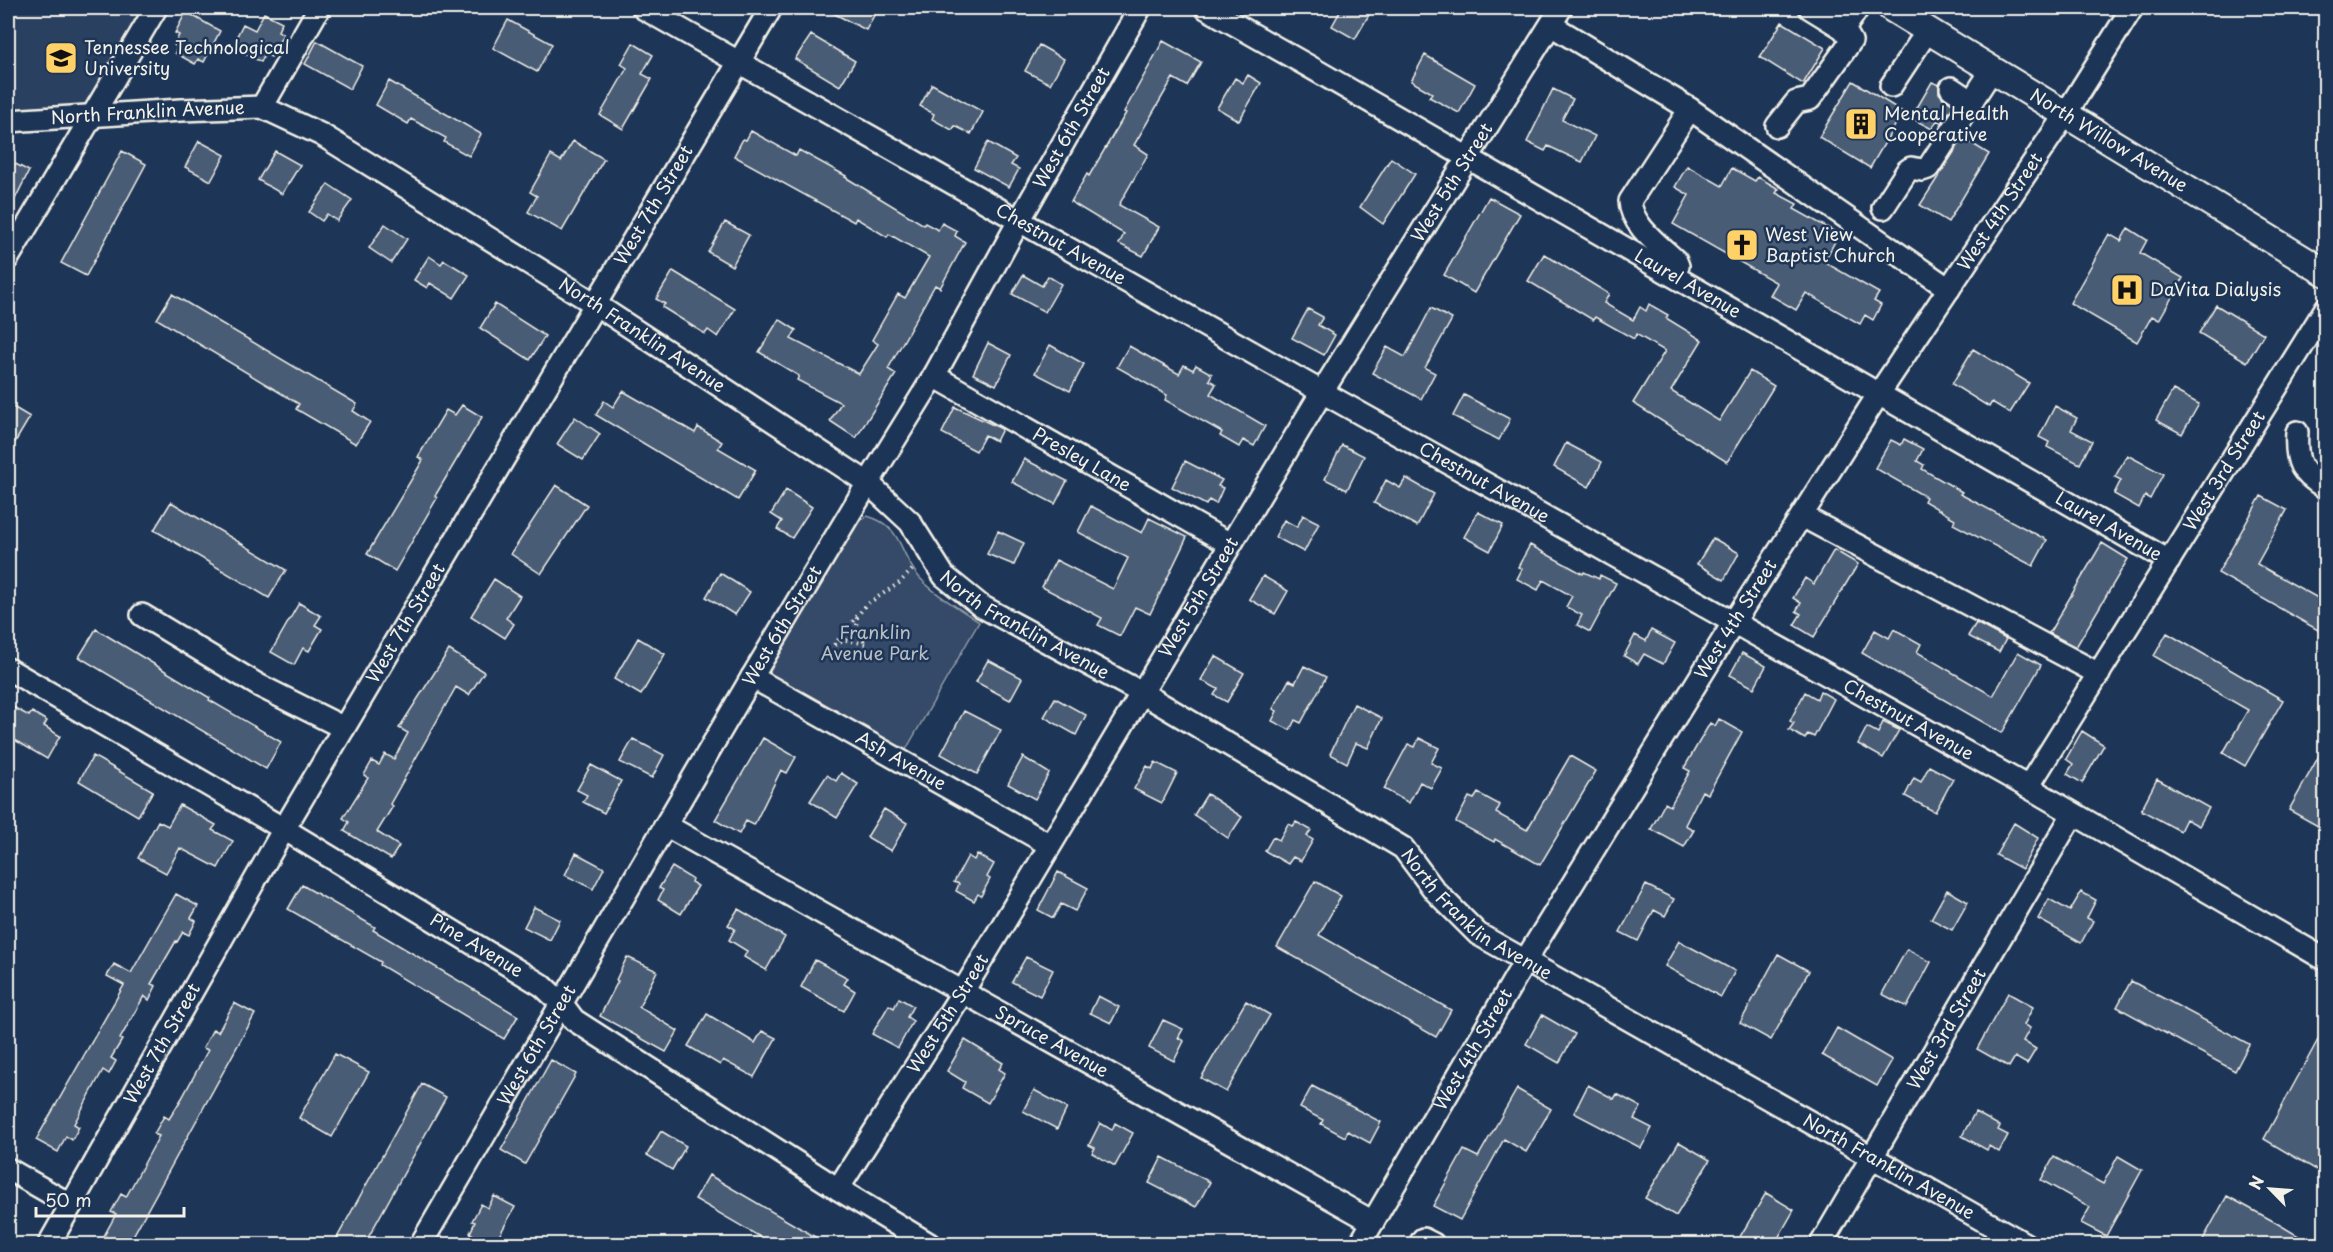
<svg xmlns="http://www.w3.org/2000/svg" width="2333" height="1252" viewBox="0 0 2333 1252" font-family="'Playpen Sans',sans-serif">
<rect width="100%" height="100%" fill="#1d3557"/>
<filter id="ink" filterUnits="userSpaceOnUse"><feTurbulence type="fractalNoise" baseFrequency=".0167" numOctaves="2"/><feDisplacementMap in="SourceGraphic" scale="12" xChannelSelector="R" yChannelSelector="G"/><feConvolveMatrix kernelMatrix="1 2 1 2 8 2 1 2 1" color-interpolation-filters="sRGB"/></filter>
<g filter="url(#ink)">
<path fill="#2a4060" d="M8,8H144L84,109L8,112Z"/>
<path fill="#354a67" stroke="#949ea8" stroke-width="1.5" d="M867,516C904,526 898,553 919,577C935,595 959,608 979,622L904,753L774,680L770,672L771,664L853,525Z"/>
<path fill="#485b74" stroke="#f4f1e8" stroke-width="1.5" d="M823,8H878L866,30Z
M1342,8H1373L1355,39L1332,26Z
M186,12L220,31L204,62L198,59L195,64L175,53L177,47L174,45L179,35L175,33Z
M264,13L282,22L278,31L283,34L271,57L265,54L261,62L244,53L248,46L235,40L243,24L255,30Z
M508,20L552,44L537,72L493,48Z
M1782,22L1825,48L1803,84L1760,57Z
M811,35L855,61L840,86L795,59Z
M317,41L362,66L350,89L305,64Z
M1163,41L1201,62L1187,86L1173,78L1134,145L1148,154L1119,205L1159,227L1143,256L1119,244L1124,234L1071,202L1087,174L1089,176L1126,113L1124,112Z
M633,43L653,55L642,74L652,79L623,129L600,115L627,68L621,64Z
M1039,45L1064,59L1050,84L1025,71Z
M1425,55L1475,84L1459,113L1429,97L1432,93L1411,81Z
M1248,75L1261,83L1239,121L1217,108L1235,78L1243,83Z
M389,81L481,134L469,156L444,142L446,138L411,119L408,124L376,105Z
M1853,81L1903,112L1870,168L1819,137Z
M1932,82L1939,85V93L1943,98L1954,105L1942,123L1937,120L1932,129L1911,118Z
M932,84L983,112L971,134L955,126L952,130L932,119L934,114L920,106Z
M1553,89L1573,99L1562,120L1595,136L1582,162L1548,146L1545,151L1527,142Z
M751,131L796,156L799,150L846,176L845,177L924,225L925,223L938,230L942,223L957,231L955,236L965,242L940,288L935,285L888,369L896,374L856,438L830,421L841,403L797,380L799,376L759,352L779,319L796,330L791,339L859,374L878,344L872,340L898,294L905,298L929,257L889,234L887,237L856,218L854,222L734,156L743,139L746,140Z
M1963,138L1989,154L1948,222L1920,205Z
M199,141L225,155L211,181L185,167Z
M573,141L604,159L562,231L528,212L537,196L530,192L551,155L561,161Z
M988,142L1016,158L1011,165L1019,169L1009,187L974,168Z
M122,151L146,164L86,276L61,263Z
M275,151L300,165L282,194L258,180Z
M1391,158L1415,174L1383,224L1360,207Z
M8,160L29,171L8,213Z
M1687,166L1722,186L1732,168L1755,181L1758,177L1779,189L1776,193L1797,204L1794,209L1839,234L1824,262L1879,293L1874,301L1881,305L1873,320L1865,315L1860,324L1806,293L1796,310L1770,295L1777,283L1673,224L1689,195L1675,187Z
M328,184L352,200L337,221L327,214L322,221L309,212Z
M1489,197L1520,214L1474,293L1444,275Z
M725,222L749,235L732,266L708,252Z
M385,224L407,239L391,263L369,248Z
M2128,228L2147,240L2140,253L2183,278L2159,320L2152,316L2137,342L2070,303L2109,234L2121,241Z
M1544,254L1609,294L1604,303L1633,320L1640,307L1646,311L1649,304L1668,315L1666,318L1702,340L1671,391L1719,421L1750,371L1774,386L1727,462L1633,403L1665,351L1636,334L1634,339L1595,317L1593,320L1528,281Z
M429,256L441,264L444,260L469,275L454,298L430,283L427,288L414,280Z
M673,271L735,309L718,337L708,330L705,334L662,307L665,304L656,299Z
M1023,275L1042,286L1048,276L1061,284L1045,312L1012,294Z
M172,294L357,404L353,411L370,422L356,444L296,409L299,404L157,319Z
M495,304L545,336L530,360L480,328Z
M2216,305L2264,334L2247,362L2199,333Z
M1431,308L1452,319L1425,368L1435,373L1421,399L1372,373L1387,347L1405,357Z
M1308,309L1323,317L1318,325L1335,335L1324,355L1292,338Z
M988,343L1011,355L996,385L973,374Z
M1050,345L1084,364L1070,391L1035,373Z
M1129,346L1179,374L1184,365L1193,370L1196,365L1212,374L1209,380L1216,384L1210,394L1265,426L1254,446L1243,440L1239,447L1220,436L1222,432L1165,400L1167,395L1117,367Z
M1973,349L2029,383L2010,413L1992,402L1989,407L1952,384Z
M2173,390L2199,404L2182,434L2156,420Z
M623,391L695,433L698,427L722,442L718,448L756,470L738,500L596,415L604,401L613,407Z
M1464,395L1510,419L1499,440L1453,416Z
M8,404L30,417L8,454Z
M462,405L482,417L435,496L437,498L395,571L367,554L423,460L418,457L446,410L455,415Z
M2055,406L2077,418L2071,430L2092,441L2080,464L2047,447L2049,442L2039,437Z
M955,407L1002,429L996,441L985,435L976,451L942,433Z
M575,417L600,434L583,460L557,444Z
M1904,439L1923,449L1917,461L1924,465L1922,469L1962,492L1960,494L2047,540L2033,566L1953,524L1955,519L1924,501L1926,497L1875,468L1891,440L1901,445Z
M1566,443L1602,462L1589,487L1554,467Z
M1342,445L1364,456L1347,490L1325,479Z
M2127,455L2163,474L2150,499L2145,496L2139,508L2114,494L2121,480L2115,477Z
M1024,459L1067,481L1055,504L1012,482Z
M1185,461L1222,480L1218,486L1223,488L1216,504L1209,500L1206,505L1172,487Z
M1406,478L1434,494L1417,526L1374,503L1386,480L1400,488Z
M556,485L587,505L541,574L511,554Z
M786,490L812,507L792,538L777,529L782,521L771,514Z
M2261,496L2287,510L2257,564L2325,602V634L2218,573Z
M171,502L286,570L269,598L154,530Z
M1091,506L1142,533L1149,518L1187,537L1150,614L1135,607L1120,636L1098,625L1102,618L1042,587L1056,560L1113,589L1128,558L1078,532Z
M1478,512L1503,525L1490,551L1464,537Z
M1303,515L1319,523L1304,552L1275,537L1284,520L1297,527Z
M998,531L1024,543L1014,565L987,554Z
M1713,538L1739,553L1724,580L1697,564Z
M2102,543L2128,559L2076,647L2049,633Z
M1530,545L1583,574L1584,572L1599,579L1600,575L1616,583L1590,632L1577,625L1582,615L1566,607L1572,596L1543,580L1538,590L1517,579L1522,569L1518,567Z
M1834,550L1858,564L1814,637L1794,625L1801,614L1796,611L1801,603L1793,598L1805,578L1814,584Z
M720,573L750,592L735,615L706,597Z
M1263,576L1288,591L1275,614L1249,599Z
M494,579L520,596L506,618L514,624L505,638L471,616Z
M299,603L321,616L315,625L322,629L309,651L303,648L294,665L271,652Z
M1976,623L2006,639L1999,652L1968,636Z
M96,629L210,698L209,700L281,742L266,769L79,657Z
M1894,629L1921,644L1917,652L1993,696L2018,652L2041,665L2002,733L1862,653L1875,630L1889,638Z
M1651,630L1675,643L1663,664L1644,654L1638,664L1624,656L1635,635L1646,641Z
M2167,633L2283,700L2245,766L2223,753L2248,710L2154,656Z
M638,638L665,654L641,695L614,679Z
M449,650L484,672L469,695L456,687L390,804L393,806L377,832L399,846L391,859L344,831L349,822L343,818L368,778L364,775L372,761L379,765L385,754L394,759L408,733L399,728Z
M1742,653L1766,666L1754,688L1730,675Z
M1215,656L1244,673L1227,702L1214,695L1218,689L1201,680Z
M988,660L1022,678L1010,700L976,682Z
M1304,666L1326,677L1301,723L1295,720L1290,730L1272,721L1277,711L1273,709L1289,680L1295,683Z
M1820,691L1834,699L1814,737L1808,734L1805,739L1789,730L1794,723L1790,721L1805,692L1817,699Z
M1055,698L1086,715L1076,735L1044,717Z
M1354,704L1382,718L1368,748L1356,743L1347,763L1330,754Z
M13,707L29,716L32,712L47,721L44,726L60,736L47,759L8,736V717Z
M964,711L1001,730L977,774L941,754Z
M1719,719L1742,732L1708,794L1702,791L1685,825L1694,830L1684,847L1651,829L1665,803L1670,806L1690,771L1684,768L1710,723L1715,726Z
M1883,722L1899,730L1883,758L1858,744L1867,727L1878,733Z
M2082,731L2104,745L2082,783L2067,774L2073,764L2066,759Z
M763,738L796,757L787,773L781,770L754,825L746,821L739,834L715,820Z
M1419,738L1439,748L1431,763L1442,768L1431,788L1420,782L1409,803L1384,789L1408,744L1415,747Z
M633,739L664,755L652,778L620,762Z
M2325,745V830L2289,810Z
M93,756L153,791L138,816L79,781Z
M1570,756L1596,771L1540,865L1495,839L1494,842L1456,822L1469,797L1474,799L1478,793L1500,805L1496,813L1527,830Z
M1023,757L1049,773L1035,799L1008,784Z
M1155,762L1177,773L1162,803L1134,789L1147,766L1152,769Z
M591,765L621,781L604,813L583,802L587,795L577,790Z
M1929,766L1953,779L1935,812L1905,796L1914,778L1921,782Z
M841,773L858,784L837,818L810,801L827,775L836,781Z
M2157,779L2209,808L2199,826L2186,819L2180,831L2141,810Z
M1207,794L1242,817L1228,838L1194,815Z
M180,805L216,825L212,830L233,841L218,868L180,848L166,873L138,858L158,821L168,826Z
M884,809L907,823L891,851L867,837Z
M1296,822L1311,830L1307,836L1313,840L1301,861L1293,857L1288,864L1265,851L1273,837L1279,840L1288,824L1293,826Z
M2014,823L2038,838L2022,869L1996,855Z
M576,853L604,868L593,889L565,875Z
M977,854L994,864L987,877L990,879L981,896L978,894L974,901L956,891L959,884L954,882L968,856L974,860Z
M672,867L692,879L691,882L698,886L681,914L658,900L663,890L659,888Z
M1058,872L1088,888L1075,911L1061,904L1053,918L1038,910Z
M1315,881L1341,896L1319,935L1451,1010L1436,1037L1277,947Z
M302,885L375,927L373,930L518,1016L504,1039L380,965L381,962L288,909Z
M1646,885L1674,899L1665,916L1654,910L1638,941L1620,932Z
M1947,890L1968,902L1952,930L1931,919Z
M2081,892L2096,900L2087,918L2093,921L2081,943L2038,919L2049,899L2070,911Z
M176,894L198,906L191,918L196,921L189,935L183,932L177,942L176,941L151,984L156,986L149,1000L144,996L120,1039L122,1040L111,1058L116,1061L109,1074L103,1070L74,1124L79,1127L72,1140L66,1136L58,1152L36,1140L124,985L107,976L114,964L131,973Z
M534,907L560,920L550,940L524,927Z
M738,909L785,937L766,970L744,957L747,951L729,940L735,929L728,925Z
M1679,941L1735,971L1721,997L1665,966Z
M1907,949L1931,962L1907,1007L1882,994Z
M1778,954L1809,971L1771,1040L1740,1023Z
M627,957L657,971L639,1007L678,1031L666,1052L600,1016L618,981L616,980Z
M1026,957L1053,970L1040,996L1012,982Z
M815,960L848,978L844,984L855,991L844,1011L801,987Z
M2131,981L2249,1044L2235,1071L2117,1007Z
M2008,993L2033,1007L2024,1025L2030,1028L2023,1041L2036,1049L2027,1064L2015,1057L2009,1067L1977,1049Z
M1098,996L1119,1007L1111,1023L1090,1013Z
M899,998L913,1006L907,1017L913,1021L898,1048L872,1034L889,1005L894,1008Z
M1246,1001L1270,1015L1226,1092L1201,1078Z
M234,1003L255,1014L128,1245H120L104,1236L116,1214L111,1212L121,1194L126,1197L159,1136L154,1134L164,1116L169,1119L182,1098L208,1050L203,1048L213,1029L218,1032Z
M707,1014L755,1043L762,1031L776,1038L754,1077L723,1060L720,1065L688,1046Z
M1542,1015L1575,1034L1559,1063L1526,1044Z
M1163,1020L1183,1029L1178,1038L1184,1041L1174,1061L1149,1048Z
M2325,1027V1175L2264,1139Z
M1837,1028L1892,1060L1877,1086L1822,1055Z
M965,1040L1003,1063L999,1069L1005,1073L988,1103L962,1088L965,1082L947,1071Z
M335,1054L369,1072L332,1137L299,1118Z
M551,1060L576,1074L525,1164L501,1150Z
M422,1084L446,1097L364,1245H333Z
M1588,1085L1614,1099L1617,1094L1641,1107L1634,1119L1652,1128L1641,1148L1574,1113Z
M1312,1086L1381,1122L1370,1143L1348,1131L1345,1137L1321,1124L1323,1120L1300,1108Z
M1517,1089L1551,1109L1526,1152L1504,1139L1460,1220L1433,1206L1464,1150L1478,1157Z
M1034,1090L1067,1108L1057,1129L1023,1111Z
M1975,1112L2000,1126L1998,1130L2008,1135L1999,1152L1989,1146L1987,1150L1962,1136Z
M1100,1123L1112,1130L1115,1123L1133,1133L1115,1166L1092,1153L1095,1148L1089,1145Z
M661,1131L686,1146L672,1170L647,1155Z
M1679,1142L1710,1160L1676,1216L1645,1198Z
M2118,1156L2142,1170L2106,1236L2081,1223L2090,1207L2041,1180L2054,1157L2103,1184Z
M1162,1157L1210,1182L1196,1207L1149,1183Z
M709,1175L829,1245H774L695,1199Z
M1766,1193L1794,1210L1774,1245H1735Z
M494,1196L515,1207L494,1245H490L470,1233L475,1222L472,1221L481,1204L488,1208Z
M2227,1196L2273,1221L2314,1245H2200Z"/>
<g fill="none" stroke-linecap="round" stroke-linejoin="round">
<g stroke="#f4f1e8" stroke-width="26">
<g id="minor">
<path id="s1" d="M643,8L1322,392L2028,787L2326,960"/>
<path id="s2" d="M1206,8C1528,190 1847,377 2169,561"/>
<path d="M1810,8L1844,29L1858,8"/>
<path d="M1551,25L1690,109L1949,289"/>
<path d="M1891,86L1928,30"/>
<path d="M1951,88L1972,102"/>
<path d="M262,107L319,8"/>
<path id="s3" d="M8,121L181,110L262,107L322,135L595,304L868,483L910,522L944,576L981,606L1142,693L1403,848L1435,891L1478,934L2025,1244"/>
<path d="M1777,126L1796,102L1810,99L1851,41L1844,29"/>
<path d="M1883,208L1907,171L1911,168L1922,170L1928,168L1992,70"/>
<path d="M8,258L156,8"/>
<path d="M1674,276L1678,266L1676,261C1659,245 1631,225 1630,201L1690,109"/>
<path id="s4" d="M934,376L1230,544"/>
<path d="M2297,432C2295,462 2300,473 2326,488"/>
<path d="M1802,516L2099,674"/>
<path d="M142,615L258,685L344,728"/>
<path id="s5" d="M8,669L284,829L543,986L562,1004L574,1020L838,1189L929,1244"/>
<path id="s6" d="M752,677L1050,845"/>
<path id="s7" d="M2028,787L2326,308"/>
<path id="s8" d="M667,826L1373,1222"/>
<path d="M8,1169L71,1205"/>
<path id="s9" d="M838,1189L962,993L1322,392L1561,8"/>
<path id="s10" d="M49,1244L284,829L771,8"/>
<path id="s11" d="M421,1244L752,677L868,483L934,376L1019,221L1140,8"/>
<path id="s12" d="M1360,1244L1525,961L1734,622L1878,395L2065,115L2132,8"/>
<path d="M1420,1244L1423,1239L1433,1244"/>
<path id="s13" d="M1821,1244L2073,814"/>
</g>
</g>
<g stroke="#f4f1e8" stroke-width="30">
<g id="major">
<path id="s14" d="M1891,8L2326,273"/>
</g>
</g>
<path stroke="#f4f1e8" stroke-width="4" stroke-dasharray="1.5 4.5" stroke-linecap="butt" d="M834,645L866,605L899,583L915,567
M835,645L846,640L866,644L857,629V615"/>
<use href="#minor" stroke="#1d3557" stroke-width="21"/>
<use href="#major" stroke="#1d3557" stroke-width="26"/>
</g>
</g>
<defs>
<g id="university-square" transform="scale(1.725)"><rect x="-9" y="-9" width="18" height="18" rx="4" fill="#ffd166" stroke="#1d3557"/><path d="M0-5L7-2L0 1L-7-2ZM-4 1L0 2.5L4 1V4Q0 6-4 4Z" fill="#111"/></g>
<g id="building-square" transform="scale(1.725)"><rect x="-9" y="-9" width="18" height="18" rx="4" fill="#ffd166" stroke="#1d3557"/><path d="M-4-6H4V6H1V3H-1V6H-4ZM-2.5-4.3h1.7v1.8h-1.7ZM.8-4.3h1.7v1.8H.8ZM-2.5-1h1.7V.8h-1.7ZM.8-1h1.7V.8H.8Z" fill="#111"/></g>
<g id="church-square" transform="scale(1.725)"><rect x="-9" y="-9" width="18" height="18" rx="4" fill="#ffd166" stroke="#1d3557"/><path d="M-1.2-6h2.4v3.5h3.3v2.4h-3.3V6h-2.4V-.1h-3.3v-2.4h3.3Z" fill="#111"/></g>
<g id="hospital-square" transform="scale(1.725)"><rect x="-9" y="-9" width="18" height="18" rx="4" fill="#ffd166" stroke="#1d3557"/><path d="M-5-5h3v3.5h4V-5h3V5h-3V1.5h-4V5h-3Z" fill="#111"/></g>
</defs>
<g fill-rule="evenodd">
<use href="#university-square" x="61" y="58"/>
<use href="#building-square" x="1861" y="124"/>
<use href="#church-square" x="1742" y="245"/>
<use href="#hospital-square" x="2127" y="290"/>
</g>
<g text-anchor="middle" stroke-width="5" stroke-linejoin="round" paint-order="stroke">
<g font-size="18" fill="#f4f1e8" stroke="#1d3557" text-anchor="start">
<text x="84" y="54">Tennessee Technological<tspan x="84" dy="21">University</tspan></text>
<text x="1884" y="120">Mental Health<tspan x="1884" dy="21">Cooperative</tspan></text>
<text x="1765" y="241">West View<tspan x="1765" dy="21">Baptist Church</tspan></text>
<text x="2150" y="296">DaVita Dialysis</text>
</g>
<g font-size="18" fill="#f4f1e8" stroke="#1d3557">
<text dy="6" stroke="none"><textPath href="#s3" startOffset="140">North Franklin Avenue</textPath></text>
<text dy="6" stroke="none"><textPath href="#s11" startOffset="1292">West 6th Street</textPath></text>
<text dy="6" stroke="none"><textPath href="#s14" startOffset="255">North Willow Avenue</textPath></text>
<text dy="6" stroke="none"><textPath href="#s9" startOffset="1179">West 5th Street</textPath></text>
<text dy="6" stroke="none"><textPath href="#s10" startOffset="1202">West 7th Street</textPath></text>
<text dy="6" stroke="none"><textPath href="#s12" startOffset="1215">West 4th Street</textPath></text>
<text dy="6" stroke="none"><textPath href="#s1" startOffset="480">Chestnut Avenue</textPath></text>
<text dy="6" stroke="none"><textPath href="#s2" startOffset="555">Laurel Avenue</textPath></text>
<text dy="6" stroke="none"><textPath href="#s3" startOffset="698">North Franklin Avenue</textPath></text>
<text dy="6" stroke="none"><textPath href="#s4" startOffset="170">Presley Lane</textPath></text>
<text dy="6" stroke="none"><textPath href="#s7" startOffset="372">West 3rd Street</textPath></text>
<text dy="6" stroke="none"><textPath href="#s1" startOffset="966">Chestnut Avenue</textPath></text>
<text dy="6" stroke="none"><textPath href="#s2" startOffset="1041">Laurel Avenue</textPath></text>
<text dy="6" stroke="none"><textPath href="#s9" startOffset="693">West 5th Street</textPath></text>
<text dy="6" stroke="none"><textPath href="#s12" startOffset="729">West 4th Street</textPath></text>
<text dy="6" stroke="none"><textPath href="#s3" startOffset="1184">North Franklin Avenue</textPath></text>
<text dy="6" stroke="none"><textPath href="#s10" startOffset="716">West 7th Street</textPath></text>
<text dy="6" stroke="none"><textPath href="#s11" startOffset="716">West 6th Street</textPath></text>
<text dy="6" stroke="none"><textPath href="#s1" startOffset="1452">Chestnut Avenue</textPath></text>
<text dy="6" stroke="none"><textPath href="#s6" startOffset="171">Ash Avenue</textPath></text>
<text dy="6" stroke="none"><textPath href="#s3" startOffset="1724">North Franklin Avenue</textPath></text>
<text dy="6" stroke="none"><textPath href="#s5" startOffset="544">Pine Avenue</textPath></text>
<text dy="6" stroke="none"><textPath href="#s9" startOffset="207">West 5th Street</textPath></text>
<text dy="6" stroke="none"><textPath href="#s13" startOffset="249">West 3rd Street</textPath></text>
<text dy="6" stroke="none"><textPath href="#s8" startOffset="441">Spruce Avenue</textPath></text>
<text dy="6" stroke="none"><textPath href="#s10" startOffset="230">West 7th Street</textPath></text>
<text dy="6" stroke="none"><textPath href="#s11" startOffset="230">West 6th Street</textPath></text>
<text dy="6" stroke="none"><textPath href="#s12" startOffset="225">West 4th Street</textPath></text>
<text dy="6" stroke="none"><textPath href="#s3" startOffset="2210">North Franklin Avenue</textPath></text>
</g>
<g font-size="18" fill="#bbbfc1" stroke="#1d3557">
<text x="875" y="639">Franklin<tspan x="875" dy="21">Avenue Park</tspan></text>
</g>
</g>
<rect width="2333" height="1252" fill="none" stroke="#1d3557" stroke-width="30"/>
<rect x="15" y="15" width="2303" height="1222" fill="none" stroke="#f4f1e8" stroke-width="2" filter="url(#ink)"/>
<g transform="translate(2270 1189) rotate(295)" stroke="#1d3557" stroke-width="4.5" paint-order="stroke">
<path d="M0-4.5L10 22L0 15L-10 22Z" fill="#f4f1e8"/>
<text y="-9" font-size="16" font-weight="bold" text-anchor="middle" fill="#f4f1e8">N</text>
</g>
<path d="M36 1207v9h148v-9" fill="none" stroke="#f4f1e8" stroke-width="3"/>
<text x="45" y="1207" font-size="18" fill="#f4f1e8" stroke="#1d3557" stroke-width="4.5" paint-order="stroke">50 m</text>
</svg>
